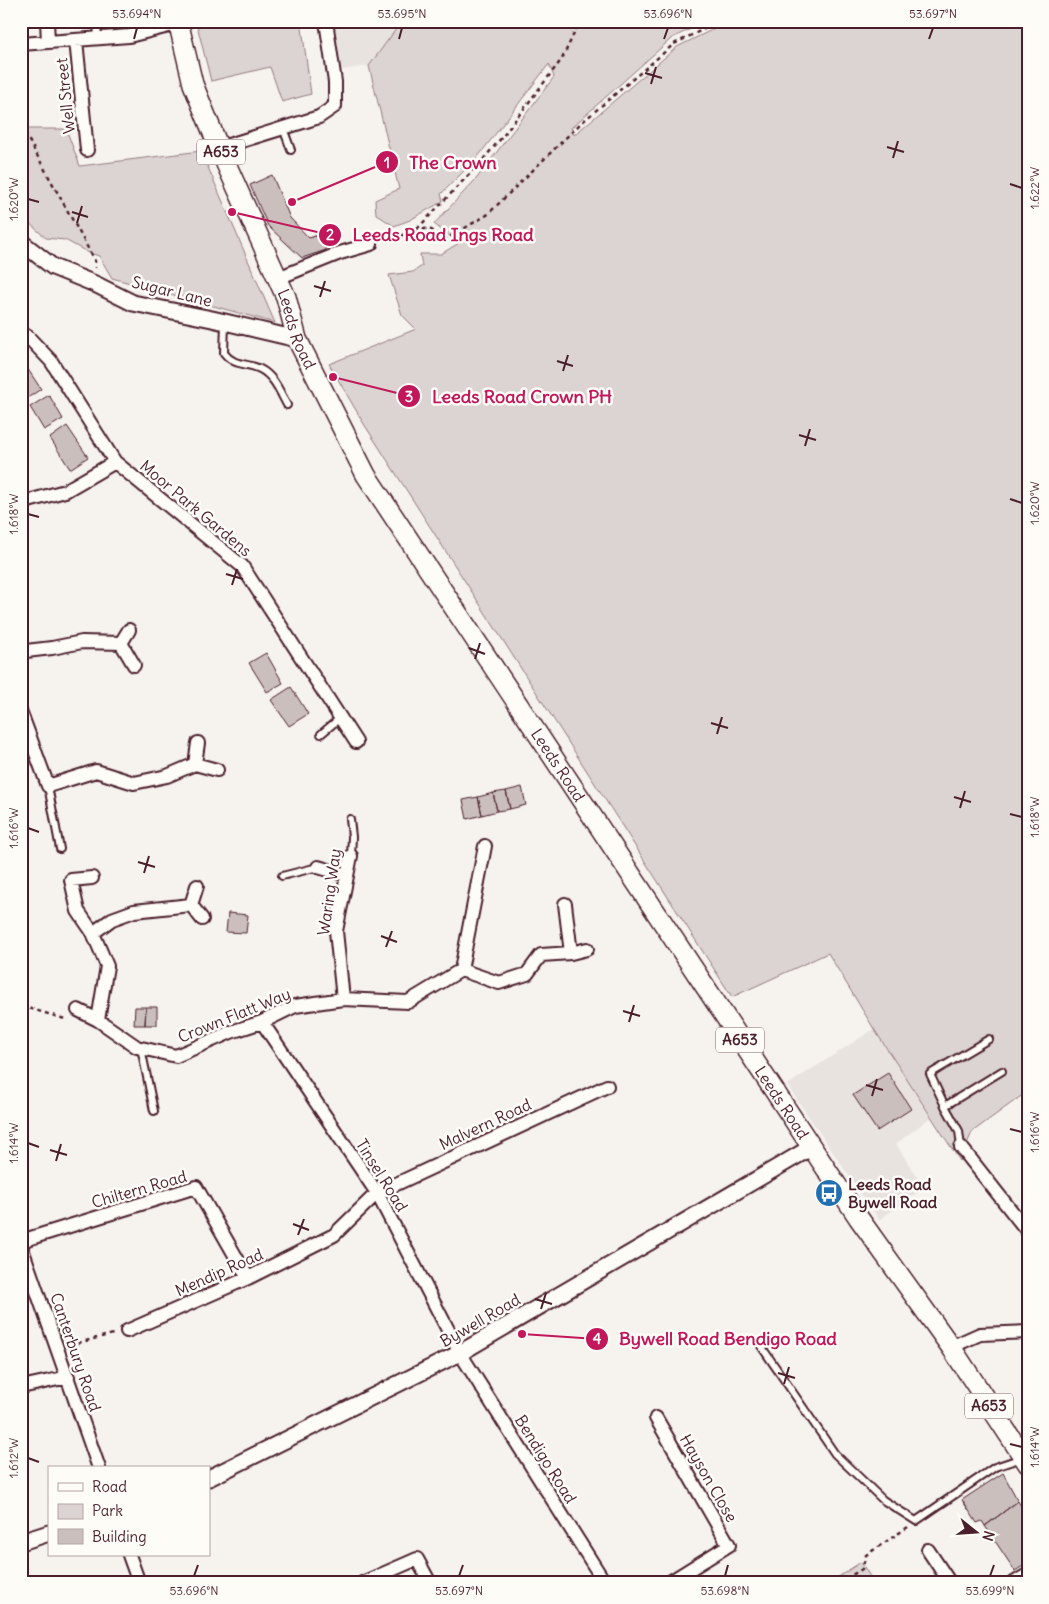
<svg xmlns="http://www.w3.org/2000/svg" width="1049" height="1604" viewBox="0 0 1049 1604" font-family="Delius,sans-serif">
<rect width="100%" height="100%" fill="#f6f3ef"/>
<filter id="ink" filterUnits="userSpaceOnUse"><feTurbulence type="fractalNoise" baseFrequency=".02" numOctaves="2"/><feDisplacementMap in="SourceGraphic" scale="10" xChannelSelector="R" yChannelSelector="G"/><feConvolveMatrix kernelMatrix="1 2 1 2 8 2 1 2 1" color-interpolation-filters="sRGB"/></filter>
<g filter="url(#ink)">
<path fill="#e9e3e0" d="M334,21H402L369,66L341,70Z
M874,1029L931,1117L896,1144L924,1188L879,1220L787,1085Z"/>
<path fill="#dcd4d2" stroke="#937a7e" d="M196,21H301L311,94L282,102L270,67L211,81Z
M402,21H707L672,38L571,128L574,135L677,47L730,21H1028V1091L972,1132L960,1161L874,1029L828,953L732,997L364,424L329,364L416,329L402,315L389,275L413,272L422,266L420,254H441L459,243L434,224L477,178L554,77L549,64L477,158L441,194L443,201L410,220L394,226L376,214L375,200L399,189L369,66Z
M21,129H66L80,166L201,151L275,323L112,278L99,256L87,252L65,240L46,238L21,216Z
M861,1562L874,1583H829Z"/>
<path fill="#cbbfbe" stroke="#4a1f2b" d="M272,175L290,218L309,238L321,234L326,250L302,258L268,226L250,185Z
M25,365L41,389L23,401L21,398V367Z
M49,395L63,419L44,430L30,407Z
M67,426L88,457L70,469L50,438Z
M266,653L283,683L267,692L249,663Z
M291,687L308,714L289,726L271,700Z
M522,787L526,805L510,809L506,791Z
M506,791L510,809L497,811L493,793Z
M493,793L497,811L482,815L478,797Z
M478,797L482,815L467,819L463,800Z
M228,913L248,915L246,933L226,932Z
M135,1007H146L145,1025H134Z
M146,1007H157V1025H145Z
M888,1073L911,1109L877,1131L853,1095Z
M1003,1473L1018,1501L985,1526L982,1521L977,1523L962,1500Z
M1018,1501L1028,1517V1563L1015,1571L985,1526Z"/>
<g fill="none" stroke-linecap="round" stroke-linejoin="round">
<g stroke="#4a1f2b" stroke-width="10">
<path id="service" d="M97,21L98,38
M283,128L291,150
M225,323L224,353C235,367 246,362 260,369C274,376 280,392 287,405
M321,734L340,718
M48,786L60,849
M350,819L352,837L351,856
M282,876L318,867
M141,1048L154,1111
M945,1106L930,1074L989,1039
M961,1147L959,1131L945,1106L1002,1071
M759,1343L835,1454L883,1500L916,1521L995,1467L1022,1458
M1008,1583L1028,1571"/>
</g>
<g stroke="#4a1f2b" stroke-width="16">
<path id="minor" d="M47,21L48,42
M76,40L87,150
M21,44L129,36L177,24
M219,148L319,117L335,106V82L326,21
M278,278L340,253L371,244
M21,333L28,337L51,361L115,462L242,566L356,742
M21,503L65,491L115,462
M129,630L121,643L134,665
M21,654L26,651L52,648L82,642L121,643
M21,713L48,786L96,771L134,783L167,776L195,764L217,770
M195,764L198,743
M318,867L346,875
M92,878L71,880L78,911L93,933
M565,904L571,953
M191,905L197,886
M461,970L485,846
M343,999L336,931L351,856
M78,1010L98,1020L137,1047L176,1056L231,1032L262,1022L295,1006L343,999L408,1002L461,970L499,983L527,974L541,955L571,953L587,949
M98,1020L107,966L93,933L112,919L134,911L191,905L202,919
M262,1022L377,1193L460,1353L605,1583
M961,1147L1028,1232
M21,1241L196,1187L248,1278
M21,1246L99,1468
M127,1331L248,1278L334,1235L377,1193L607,1086
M951,1347L980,1334L1028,1332
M21,1387L68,1377
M656,1418L729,1545L668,1583
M928,1550L950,1583
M129,1555L139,1583
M362,1583L417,1559L430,1583"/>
</g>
<g stroke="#4a1f2b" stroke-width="19">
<path id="tertiary" d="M21,242L53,267L95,284L133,303L212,319L297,339
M209,1478L460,1353L812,1147
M21,1542L49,1533"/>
</g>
<g stroke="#4a1f2b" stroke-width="22">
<g id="primary">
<path id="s1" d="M178,21L193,84L219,148L286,297L297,339L366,475L858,1217L951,1347L1028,1464"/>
</g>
</g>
<path stroke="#4a1f2b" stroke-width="2.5" stroke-dasharray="4 4" stroke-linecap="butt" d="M21,126L95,261V268
M417,229L481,162L503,136L562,59L580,21
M384,240L428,228L446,239L487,215L580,124L674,44L720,21
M22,1006L68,1020
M70,1345L113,1334
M839,1583L862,1569L866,1555L908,1527"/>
<use href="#service" stroke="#fdfcf7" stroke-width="6"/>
<use href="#minor" stroke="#fdfcf7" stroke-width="12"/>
<use href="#tertiary" stroke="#fdfcf7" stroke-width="15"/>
<use href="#primary" stroke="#fdfcf7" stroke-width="19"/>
</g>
</g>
<path fill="none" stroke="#4a1f2b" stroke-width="2" d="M134,39L137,28M399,39L402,28M664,39L668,28M929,39L933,28M645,73L662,78M651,84L656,67M887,147L904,152M893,158L898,141M1010,184L1022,188M28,199L39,202M72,212L88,217M77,223L82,206M314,286L331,291M320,297L325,281M557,361L573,366M563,371L568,355M799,435L816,440M805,446L810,429M1010,499L1022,503M28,514L39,517M226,574L243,579M232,585L237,569M469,648L485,654M475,659L480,643M711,723L728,728M717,734L722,717M954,797L971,802M960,808L965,791M1010,814L1022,817M28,828L39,832M138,862L155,867M144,873L149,856M381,936L397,942M386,947L392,931M623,1011L640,1016M629,1022L634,1005M866,1085L883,1090M872,1096L877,1079M1010,1129L1022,1132M28,1143L39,1147M50,1150L67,1155M56,1161L61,1144M293,1224L309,1230M298,1235L304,1219M535,1299L552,1304M541,1309L546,1293M778,1373L795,1378M784,1384L789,1367M1010,1444L1022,1447M28,1458L39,1462M194,1576L198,1565M459,1576L463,1565M725,1576L728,1565M990,1576L994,1565"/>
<defs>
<g id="bus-disc" transform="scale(1.4375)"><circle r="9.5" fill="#1f6fb2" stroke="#fdfcf7"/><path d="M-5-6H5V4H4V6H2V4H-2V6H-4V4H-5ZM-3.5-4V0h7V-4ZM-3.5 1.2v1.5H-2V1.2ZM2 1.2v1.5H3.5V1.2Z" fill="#fff"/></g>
</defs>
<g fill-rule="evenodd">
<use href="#bus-disc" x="829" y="1193"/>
</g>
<g text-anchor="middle" stroke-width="5" stroke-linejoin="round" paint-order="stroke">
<g fill="#fdfcf7" stroke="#806168" stroke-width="1">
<rect x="197" y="139.5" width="48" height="25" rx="4"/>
<rect x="716" y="1027.5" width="48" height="25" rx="4"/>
<rect x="965" y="1393.5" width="48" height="25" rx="4"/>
</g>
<g font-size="15" font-weight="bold" fill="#4a1f2b">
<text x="221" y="157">A653</text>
<text x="740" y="1045">A653</text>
<text x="989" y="1411">A653</text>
</g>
<g font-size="16" fill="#4a1f2b" stroke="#fdfcf7">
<text transform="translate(65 96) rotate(-96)" y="6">Well Street</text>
<text transform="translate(172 291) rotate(14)" y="6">Sugar Lane</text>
<text dy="6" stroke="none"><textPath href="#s1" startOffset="331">Leeds Road</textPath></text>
<text transform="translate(196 508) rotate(40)" y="6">Moor Park Gardens</text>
<text dy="6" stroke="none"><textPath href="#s1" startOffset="841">Leeds Road</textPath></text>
<text transform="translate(329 892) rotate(-82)" y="6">Waring Way</text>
<text transform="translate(234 1015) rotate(-22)" y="6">Crown Flatt Way</text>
<text dy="6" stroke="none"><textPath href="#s1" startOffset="1246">Leeds Road</textPath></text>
<text transform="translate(485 1124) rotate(-25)" y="6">Malvern Road</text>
<text transform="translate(382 1175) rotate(58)" y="6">Tinsel Road</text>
<text transform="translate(139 1189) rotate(-16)" y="6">Chiltern Road</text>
<text transform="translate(219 1272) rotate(-24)" y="6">Mendip Road</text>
<text transform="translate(480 1320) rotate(-30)" y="6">Bywell Road</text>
<text transform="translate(76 1352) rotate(71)" y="6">Canterbury Road</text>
<text transform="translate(546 1459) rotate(58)" y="6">Bendigo Road</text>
<text transform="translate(709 1478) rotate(60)" y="6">Hayson Close</text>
</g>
<g font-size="16" font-weight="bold" fill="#4a1f2b" stroke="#fdfcf7" text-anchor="start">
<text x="848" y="1190">Leeds Road<tspan x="848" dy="18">Bywell Road</tspan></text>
</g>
</g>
<path fill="none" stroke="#c2185b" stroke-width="2" d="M292 202L387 162M232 212L330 235M333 377L409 396M522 1334L597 1339"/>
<g fill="#c2185b" stroke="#fdfcf7" stroke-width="2">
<circle cx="292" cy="202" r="5"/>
<circle cx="232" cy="212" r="5"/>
<circle cx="333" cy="377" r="5"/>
<circle cx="522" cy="1334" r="5"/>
<circle cx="387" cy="162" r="12"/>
<circle cx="330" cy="235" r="12"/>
<circle cx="409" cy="396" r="12"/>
<circle cx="597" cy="1339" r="12"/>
</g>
<g font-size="15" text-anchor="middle" font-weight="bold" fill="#fff">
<text x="387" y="168">1</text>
<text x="330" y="240">2</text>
<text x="409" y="402">3</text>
<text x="597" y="1344">4</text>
</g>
<g font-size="18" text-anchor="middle" font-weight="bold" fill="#c2185b" stroke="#fdfcf7" stroke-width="5" stroke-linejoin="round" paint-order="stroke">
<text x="453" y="169">The Crown</text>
<text x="443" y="241">Leeds Road Ings Road</text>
<text x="522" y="403">Leeds Road Crown PH</text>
<text x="728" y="1345">Bywell Road Bendigo Road</text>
</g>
<rect width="1049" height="1604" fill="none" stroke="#fdfcf7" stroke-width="55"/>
<rect x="48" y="1466" width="162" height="90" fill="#fdfcf7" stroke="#b5a4a5"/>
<rect x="58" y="1483" width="25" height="8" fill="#fdfcf7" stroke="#b5a4a5"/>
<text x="92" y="1492" font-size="15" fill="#4a1f2b">Road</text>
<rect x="58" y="1504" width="25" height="15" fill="#dcd4d2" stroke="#b5a4a5"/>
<text x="92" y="1516" font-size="15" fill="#4a1f2b">Park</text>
<rect x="58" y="1529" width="25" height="15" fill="#cbbfbe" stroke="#b5a4a5"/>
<text x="92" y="1542" font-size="15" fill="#4a1f2b">Building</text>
<g transform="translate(976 1532) rotate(107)" stroke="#fdfcf7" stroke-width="4" paint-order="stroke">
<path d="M0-4L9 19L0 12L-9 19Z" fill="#4a1f2b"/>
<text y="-8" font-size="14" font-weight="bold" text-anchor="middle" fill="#4a1f2b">N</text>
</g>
<rect x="28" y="28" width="994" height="1548" fill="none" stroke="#4a1f2b" stroke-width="2"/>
<g font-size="12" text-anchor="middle" fill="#4a1f2b">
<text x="137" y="18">53.694°N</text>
<text x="402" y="18">53.695°N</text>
<text x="668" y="18">53.696°N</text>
<text x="933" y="18">53.697°N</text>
<text transform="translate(1035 188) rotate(-90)" y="4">1.622°W</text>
<text transform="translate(14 199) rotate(-90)" y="4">1.620°W</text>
<text transform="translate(1035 503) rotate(-90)" y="4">1.620°W</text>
<text transform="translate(14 514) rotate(-90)" y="4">1.618°W</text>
<text transform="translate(1035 817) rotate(-90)" y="4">1.618°W</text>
<text transform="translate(14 828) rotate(-90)" y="4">1.616°W</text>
<text transform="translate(1035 1132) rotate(-90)" y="4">1.616°W</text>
<text transform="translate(14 1143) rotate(-90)" y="4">1.614°W</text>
<text transform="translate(1035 1447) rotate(-90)" y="4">1.614°W</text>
<text transform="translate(14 1458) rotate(-90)" y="4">1.612°W</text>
<text x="194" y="1595">53.696°N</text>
<text x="459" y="1595">53.697°N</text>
<text x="725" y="1595">53.698°N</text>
<text x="990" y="1595">53.699°N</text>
</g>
</svg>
